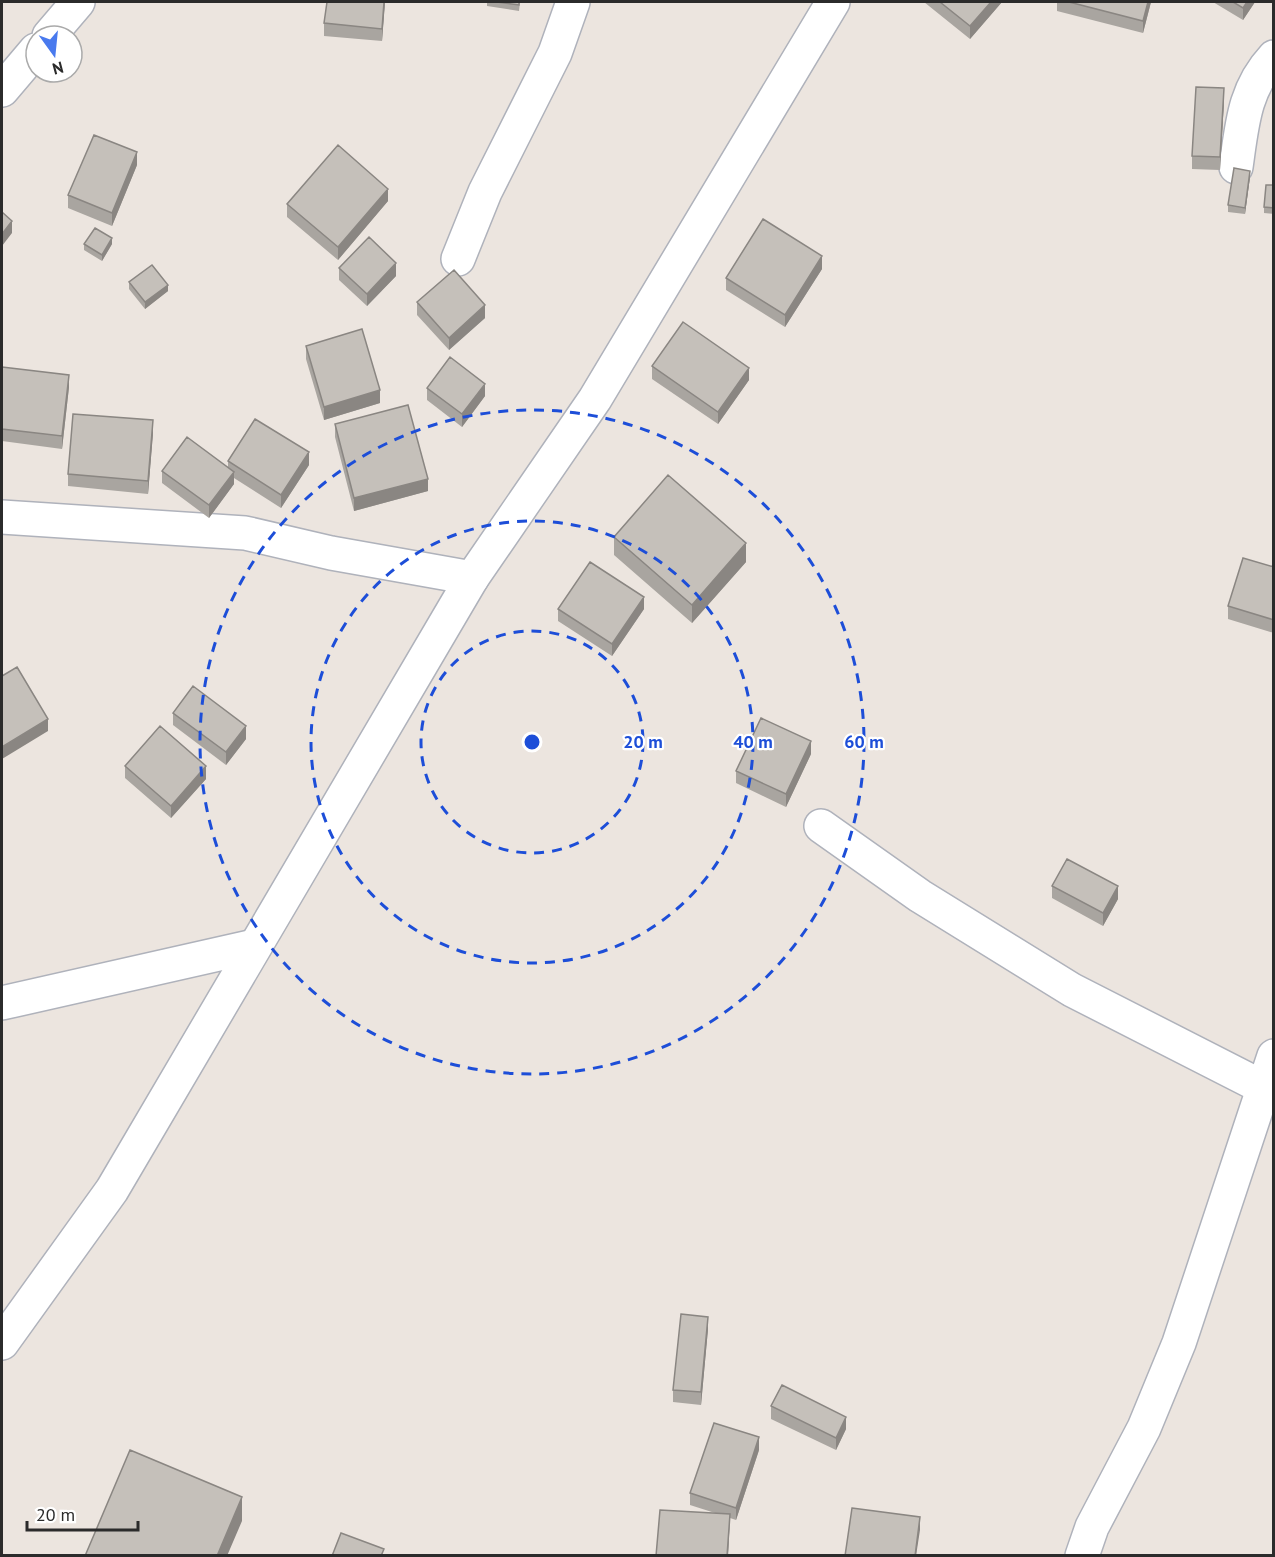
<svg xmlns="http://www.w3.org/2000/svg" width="1275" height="1557" viewBox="0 0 1275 1557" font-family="'PT Sans',sans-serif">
<rect width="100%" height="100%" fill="#ece5df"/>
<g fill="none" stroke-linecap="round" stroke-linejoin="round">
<g stroke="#afb2bb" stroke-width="36">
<path id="street" d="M49,36L78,2
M2,90L36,50
M1236,167C1242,125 1244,89 1274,57
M458,259L485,192L555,53L573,2
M2,517L245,533L331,553L472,578
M821,826L920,896L1072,990L1274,1093
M2,1003L254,946
M1082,1556L1092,1527L1144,1428L1179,1343L1274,1056"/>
</g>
<g stroke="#afb2bb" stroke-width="36">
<path id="secondary" d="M2,1343L112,1190L472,578L595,399L833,2"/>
</g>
<use href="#street" stroke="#fff" stroke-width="33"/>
<use href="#secondary" stroke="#fff" stroke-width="33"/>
</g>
<path fill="#a9a5a0" d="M327,2H385L382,41L324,36V23Z
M487,2H520L519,11L487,6Z
M924,2H1002L970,39Z
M1057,2H1151L1143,33L1057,11Z
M1213,2H1255L1243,20Z
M1224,101L1220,170L1192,169V156Z
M137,165L112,226L68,208V195Z
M1250,177L1245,214L1228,212V205Z
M1274,185V214L1264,213V207Z
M388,201L338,260L287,217V204Z
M84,244H112L102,261L84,250Z
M339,268L396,276L367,306L339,280Z
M822,269L785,327L726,290V278Z
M129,282L168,291L145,309L129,289Z
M417,302L485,318L449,350L417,315Z
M306,346L380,403L324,420L306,359Z
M652,366L749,380L718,424L652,379Z
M2,367L69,387L62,449L2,441Z
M427,388L485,396L462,427L427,400Z
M335,424L428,491L354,511L335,437Z
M153,433L148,494L68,486V474Z
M228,461L309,465L281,508L234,478V484L209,518L162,483V471L228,467Z
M614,537L746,562L692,623L614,555Z
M1274,567V633L1228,619V606Z
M558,609H644L612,656L558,621Z
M173,713L246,739L226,765L173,725Z
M811,754L786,807L736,783V771Z
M125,766L206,779L171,818L125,778Z
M1052,886L1118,899L1103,926L1052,898Z
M708,1329L701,1405L673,1402V1390Z
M771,1406L846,1429L836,1450L771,1419Z
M759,1450L736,1520L730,1518L728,1556H656L715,1513L690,1505V1493Z"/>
<path fill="#8a8682" d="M384,2H385L382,41V29Z
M991,2H1002L970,39V26Z
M1148,2H1151L1143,33V21Z
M1247,2H1255L1243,20V8Z
M1224,88V101L1220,170V157Z
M137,152V165L112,226V213Z
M1250,171V177L1245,214V208Z
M388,189V201L338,260V247Z
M12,221V233L2,246V234Z
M112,238V244L102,261V255Z
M822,256V269L785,327V315Z
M396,263V276L367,306V294Z
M168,285V291L145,309V302Z
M485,305V318L449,350V338Z
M749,368V380L718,424V412Z
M69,375V387L62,449V436Z
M485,384V396L462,427V414Z
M380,390V403L324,420V407Z
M153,420V433L148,494V481Z
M309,452V465L281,508V495Z
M234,472V484L209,518V505Z
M428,479V491L354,511V498Z
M746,543V562L692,623V605Z
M644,597V609L612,656V644Z
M48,719V731L2,759V747Z
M246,726V739L226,765V752Z
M811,741V754L786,807V794Z
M206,766V779L171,818V806Z
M1118,886V899L1103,926V913Z
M708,1317V1329L701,1405V1392Z
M846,1417V1429L836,1450V1438Z
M759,1437V1450L736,1520V1508Z
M242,1497V1521L227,1556H217Z
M730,1514L728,1556H727Z
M920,1517V1530L916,1556H915Z"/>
<path fill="#c5c0ba" stroke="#8a8682" stroke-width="1.5" d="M327,2H384L382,29L324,23Z
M497,2H519V5Z
M940,2H991L970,26Z
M1069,2H1148L1143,21Z
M1233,2H1247L1243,8Z
M1196,87L1224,88L1220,157L1192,156Z
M94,135L137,152L112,213L68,195Z
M338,145L388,189L338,247L287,204Z
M1234,168L1250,171L1245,208L1228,205Z
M1266,185H1274V208L1264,207Z
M2,212L12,221L2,234Z
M763,219L822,256L785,315L726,278Z
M95,228L112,238L102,255L84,244Z
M369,237L396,263L367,294L339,268Z
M152,265L168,285L145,302L129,282Z
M454,270L485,305L449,338L417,302Z
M683,322L749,368L718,412L652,366Z
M362,329L380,390L324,407L306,346Z
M450,357L485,384L462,414L427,388Z
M2,367L69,375L62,436L2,429Z
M408,405L428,479L354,498L335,424Z
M73,414L153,420L148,481L68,474Z
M255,419L309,452L281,495L228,461Z
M187,437L234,472L209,505L162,471Z
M668,475L746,543L692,605L614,537Z
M1243,558L1274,567V620L1228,606Z
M590,562L644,597L612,644L558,609Z
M17,667L48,719L2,747V676Z
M193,686L246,726L226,752L173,713Z
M761,718L811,741L786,794L736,771Z
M160,726L206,766L171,806L125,766Z
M1067,859L1118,886L1103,913L1052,886Z
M681,1314L708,1317L701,1392L673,1390Z
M782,1385L846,1417L836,1438L771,1406Z
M714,1423L759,1437L736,1508L690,1493Z
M130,1450L242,1497L217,1556H85Z
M852,1508L920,1517L915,1556H845Z
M660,1510L730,1514L727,1556H656Z
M341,1533L384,1549L381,1556H332Z"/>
<g fill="none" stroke="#1d4ed8" stroke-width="3" stroke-dasharray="10 8">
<circle cx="532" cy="742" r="111"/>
<circle cx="532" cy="742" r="221"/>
<circle cx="532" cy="742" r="332"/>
</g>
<circle cx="532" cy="742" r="9" fill="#1d4ed8" stroke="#fff" stroke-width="3"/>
<g font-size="18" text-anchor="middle" font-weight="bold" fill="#1d4ed8" stroke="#fff" stroke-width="4.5" stroke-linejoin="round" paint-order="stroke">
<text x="643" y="748">20 m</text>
<text x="753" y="748">40 m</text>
<text x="864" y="748">60 m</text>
</g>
<rect width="1275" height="1557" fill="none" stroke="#2b2b2b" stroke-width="6"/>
<g transform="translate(54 54) rotate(165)"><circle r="28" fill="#ffffff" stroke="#aaaaaa" stroke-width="1.5"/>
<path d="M0-4.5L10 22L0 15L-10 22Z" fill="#497aee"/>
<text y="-9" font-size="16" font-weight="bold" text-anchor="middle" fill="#2b2b2b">N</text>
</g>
<path d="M27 1521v9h111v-9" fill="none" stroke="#2b2b2b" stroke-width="3"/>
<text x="36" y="1521" font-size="18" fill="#2b2b2b" stroke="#ffffff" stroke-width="4.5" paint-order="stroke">20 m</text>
</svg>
